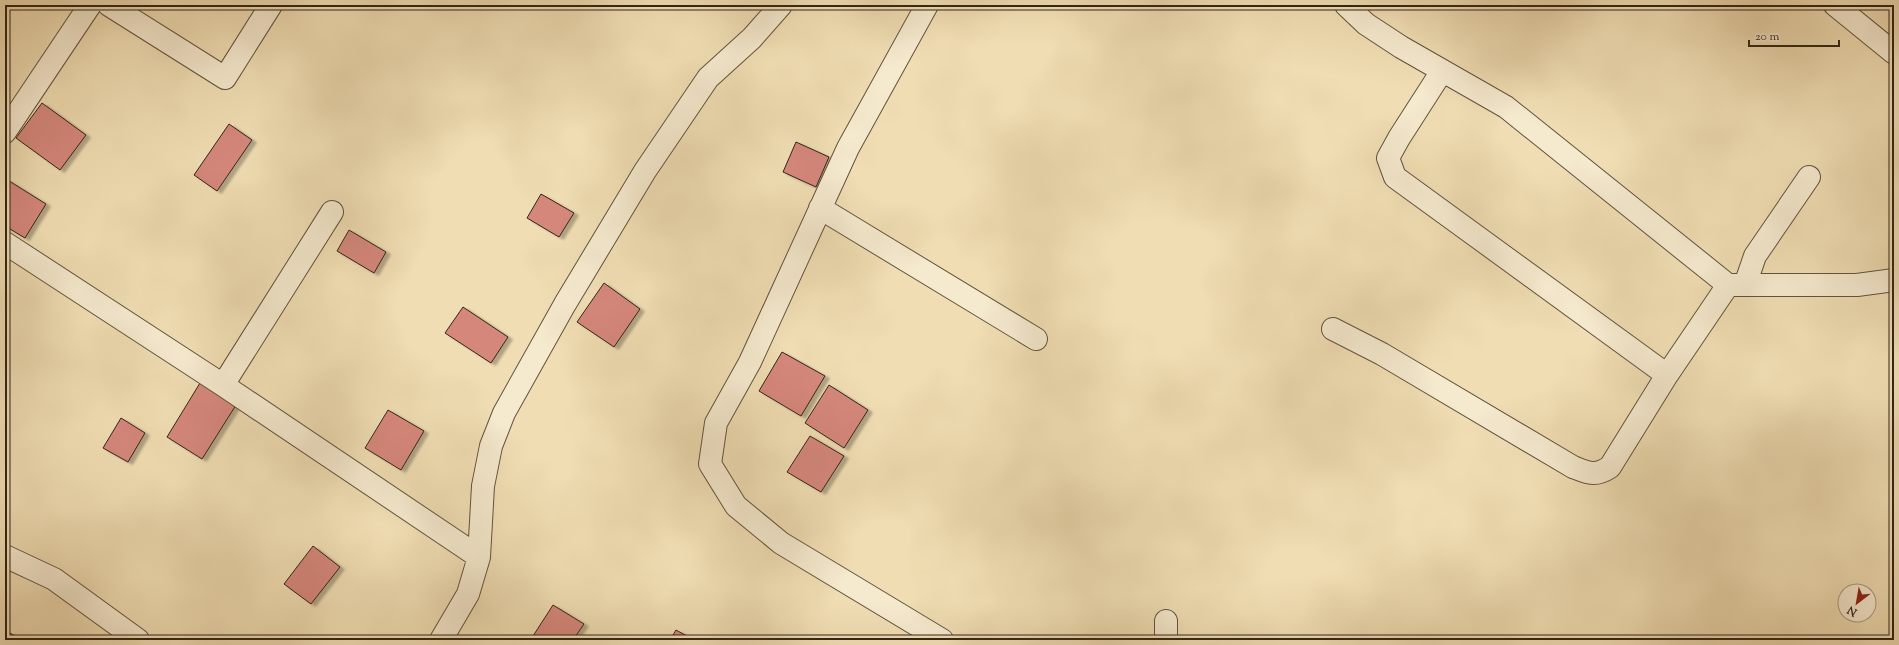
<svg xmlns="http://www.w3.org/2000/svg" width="1899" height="645" viewBox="0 0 1899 645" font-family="'Sorts Mill Goudy',serif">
<defs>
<filter id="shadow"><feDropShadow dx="4.5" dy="2.5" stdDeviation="1" flood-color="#0004"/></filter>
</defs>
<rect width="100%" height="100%" fill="#f0ddb3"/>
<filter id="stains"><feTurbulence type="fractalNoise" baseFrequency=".005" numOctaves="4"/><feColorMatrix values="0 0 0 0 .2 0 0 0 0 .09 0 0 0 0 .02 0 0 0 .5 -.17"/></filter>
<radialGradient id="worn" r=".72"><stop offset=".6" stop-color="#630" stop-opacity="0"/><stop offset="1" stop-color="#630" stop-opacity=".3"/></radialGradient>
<path fill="#d5877c" stroke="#322516" filter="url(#shadow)" d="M42,103L86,135L60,170L16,138Z
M229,124L252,140L217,191L194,175Z
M796,142L829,157L816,187L783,172Z
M6,179L46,204L25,238L5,226Z
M541,194L574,213L559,237L527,218Z
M349,230L386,252L374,273L337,251Z
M604,283L640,309L614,347L577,322Z
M463,307L508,337L491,363L445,333Z
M782,352L825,376L801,416L759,391Z
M200,383L236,405L202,459L167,437Z
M829,385L868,410L844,448L805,423Z
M388,410L424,431L401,470L365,448Z
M121,418L145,433L128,462L103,448Z
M810,436L844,456L821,492L787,472Z
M313,546L340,567L311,604L284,584Z
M553,605L584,624L573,640H538L533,636Z
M676,630L694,640H670Z
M8,632L22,640H5Z"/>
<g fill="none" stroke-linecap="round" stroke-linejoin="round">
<g stroke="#62533d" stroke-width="24">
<path id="minor" d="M109,5L225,78L271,5
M927,5L848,148L750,362L716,423L710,464L736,506L781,543L942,640
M1835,5L1894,53
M1442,71L1399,138L1388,158L1395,177L1667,375
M5,132L90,5
M820,208L1036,339
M5,243L223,385L479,557
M1728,285H1857L1894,280
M1745,285L1755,256L1809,177
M1333,329L1382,354L1573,467C1588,473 1595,477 1610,467L1667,375L1728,285L1506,107L1401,47L1366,24L1346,5
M223,385L332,212
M5,556L54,579L138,640
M441,640L468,594L479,557L483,486L491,446L504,413L565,304L645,171L708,78L752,38L781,5
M1166,640V621"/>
</g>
<use href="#minor" stroke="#f5e9ce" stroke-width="22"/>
</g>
<rect width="1899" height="645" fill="none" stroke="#f0ddb3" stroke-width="20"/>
<rect x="6" y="6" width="1887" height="633" fill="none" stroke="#322516" stroke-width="2"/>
<rect x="10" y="10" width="1879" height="625" fill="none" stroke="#322516"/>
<g transform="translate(1857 603) rotate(211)"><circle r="19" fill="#f5e9ce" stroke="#a79b84"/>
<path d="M0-3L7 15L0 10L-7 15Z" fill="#8f2418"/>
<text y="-6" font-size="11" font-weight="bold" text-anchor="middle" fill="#322516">N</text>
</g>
<path d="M1749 40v6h90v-6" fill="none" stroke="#322516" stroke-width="2"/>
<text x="1755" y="40" font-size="12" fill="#322516" stroke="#f5e9ce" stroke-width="3" paint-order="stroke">20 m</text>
<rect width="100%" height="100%" filter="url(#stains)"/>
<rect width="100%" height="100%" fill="url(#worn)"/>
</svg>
